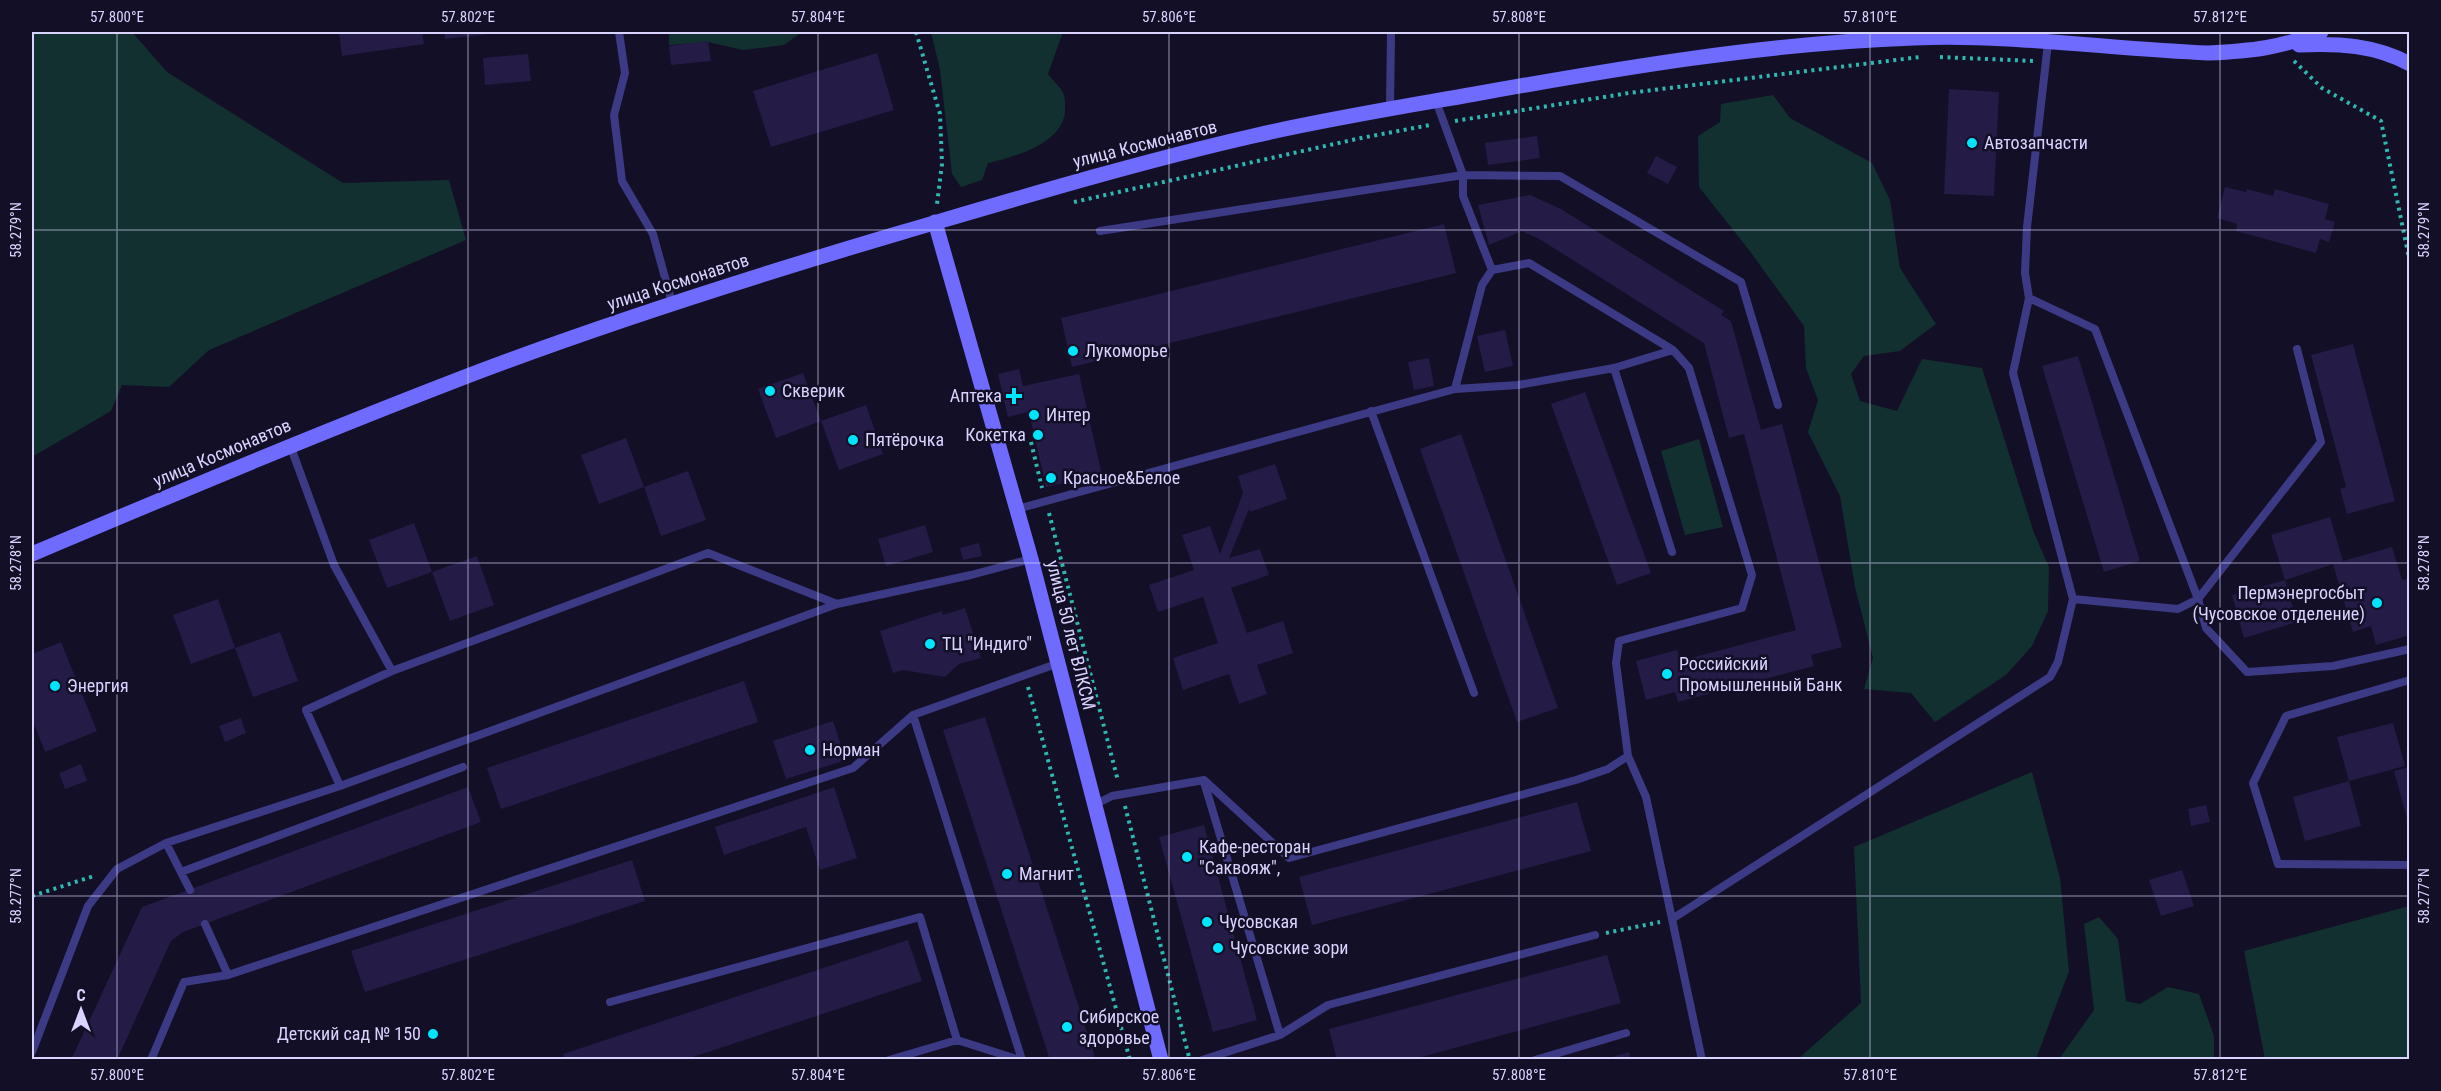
<svg xmlns="http://www.w3.org/2000/svg" width="2441" height="1091" viewBox="0 0 2441 1091" font-family="'Roboto Condensed',sans-serif">
<rect width="100%" height="100%" fill="#130f26"/>
<path fill="#12302f" d="M32,32H132L167,72L343,183L449,180L466,240L209,350L169,387L122,385L111,411L32,457Z
M669,32H802L784,45L743,50L708,42L669,45Z
M931,32H1063L1048,74C1052,80 1060,86 1063,93C1065,96 1065,102 1065,106C1068,142 1015,157 988,163L982,180L961,187L952,174L940,70Z
M1773,95L1790,118L1872,163L1890,200L1900,268L1936,324L1900,351L1864,356L1851,374L1860,401L1897,411L1922,359L1982,368L2034,533L2049,567L2048,611L2032,646L2006,675L1935,722L1911,693L1864,689L1873,658L1855,587L1840,496L1808,432L1818,400L1806,368L1804,326L1749,250L1699,187L1698,136L1720,122L1721,104Z
M1699,439L1723,527L1685,535L1661,451Z
M2032,772L2060,878L2069,971L2036,1059H1798L1861,1003L1854,847Z
M2409,906V1059H2265L2244,951Z
M2099,917L2118,939L2126,1001L2140,1004L2168,987L2199,994L2214,1036V1059H2059L2094,1010L2084,924Z"/>
<path fill="#241b47" d="M339,32H422L424,44L342,56Z
M444,32H499V33L445,39Z
M708,41L711,61L671,65L669,46Z
M877,53L894,110L771,147L753,91Z
M528,54L531,81L485,85L483,58Z
M1949,89L1999,92L1994,196L1944,194Z
M1537,136L1540,158L1488,165L1485,143Z
M1656,156L1677,167L1668,184L1647,173Z
M2225,187L2246,192L2247,189L2273,196L2275,189L2329,204L2325,219L2335,222L2329,242L2320,239L2316,253L2236,231L2237,224L2217,218Z
M1530,195L1561,209L1724,311L1721,315L1731,321L1761,430L1782,424L1842,647L1811,655L1814,666L1678,702L1675,692L1646,700L1636,661L1677,650L1680,661L1796,630L1744,434L1729,438L1704,343L1541,240L1522,231L1489,245L1478,205Z
M1444,224L1456,273L1072,367L1061,318Z
M1505,330L1513,366L1485,372L1477,336Z
M2353,344L2395,501L2347,514L2340,489L2346,487L2311,355Z
M2078,356L2140,561L2104,572L2042,366Z
M1429,358L1434,386L1414,390L1408,362Z
M1019,369L1023,386L1079,374L1102,475L1046,487L1029,412L1008,417L998,374Z
M803,373L821,421L776,438L758,389Z
M1585,392L1651,573L1617,585L1551,404Z
M866,405L883,454L839,470L821,421Z
M1461,434L1558,708L1517,722L1420,449Z
M626,438L644,487L688,471L706,520L661,536L644,487L599,504L581,455Z
M1275,464L1287,499L1250,512L1249,509L1229,558L1260,549L1269,575L1231,588L1247,633L1283,621L1293,653L1257,665L1267,694L1239,704L1229,674L1183,690L1173,658L1218,643L1203,597L1158,612L1149,585L1194,570L1182,535L1210,526L1220,554L1243,493L1238,476Z
M2330,517L2343,561L2392,547L2402,580L2410,578V635L2376,645L2371,626L2353,632L2333,564L2285,580L2271,535Z
M414,523L432,572L477,556L494,605L450,621L432,572L387,588L369,540Z
M925,525L933,552L886,566L878,539Z
M979,543L982,556L963,560L960,548Z
M2285,580L2297,622L2244,638L2232,595Z
M218,599L235,648L191,664L173,615Z
M965,608L981,658L959,664L945,677L903,670L893,673L880,631L942,611L943,615Z
M280,632L298,681L253,697L235,648Z
M61,642L97,731L45,752L32,719V654Z
M744,681L758,722L501,809L487,768Z
M985,717L1096,1060H1050L943,730Z
M241,718L246,733L225,742L219,726Z
M833,721L846,760L786,779L773,741Z
M2393,723L2405,766L2349,781L2361,826L2305,841L2293,797L2349,781L2337,737Z
M81,764L87,781L65,789L59,773Z
M2410,767V826H2409L2394,771Z
M468,787L481,822L183,932L171,941L117,1060H71L142,907Z
M834,787L857,858L820,870L806,827L724,855L715,827Z
M1577,802L1591,851L1312,925L1299,877Z
M2206,805L2210,822L2191,826L2188,809Z
M1204,825L1257,1020L1213,1032L1159,837Z
M632,860L645,901L365,992L351,951Z
M2182,870L2194,906L2161,916L2149,880Z
M908,940L922,981L684,1060H565L563,1054Z
M1607,955L1621,1003L1410,1060H1337L1329,1029Z
M1629,1052L1631,1060H1605V1059Z"/>
<g fill="none" stroke-linecap="round" stroke-linejoin="round">
<path stroke="#2fb8b0" stroke-width="4" stroke-dasharray="3 4.5" stroke-linecap="butt" d="M916,32L940,114L942,164L937,204
M1940,57L2034,61
M2294,61L2322,88L2381,121L2410,263
M1455,121L1629,93L1920,57
M1074,202L1361,138L1430,125
M1031,442L1042,488
M1049,513L1118,781
M1028,687L1130,1060
M1125,806L1189,1057
M32,896L94,876
M1606,933L1660,922"/>
<path stroke="#3d3a85" stroke-width="8" d="M619,32L625,73L614,115L622,181L653,234L672,303
M1436,101L1463,175V196L1492,270L1482,285L1455,389
M1390,108L1391,32
M1100,231L1463,175L1560,176L1741,282L1778,405
M1492,270L1529,263L1673,350
M2029,298L2095,329L2198,599L2206,628L2247,672L2333,666L2410,649
M1614,368L1672,552
M1371,411L1474,693
M290,445L334,565L392,671
M1017,509L1455,389L1518,385L1614,368L1673,350L1689,368L1752,575L1742,608L1619,641L1616,663L1628,756L1608,769L1576,780L1289,858L1204,780L1112,796L1094,805
M2073,599L2178,609L2198,599L2321,442L2297,349
M2410,680L2286,716L2253,783L2278,864L2410,865
M1628,756L1646,797L1702,1060
M1204,782L1280,1035
M340,786L837,604L971,575L1031,559
M166,843L190,890
M181,872L463,767
M1672,919L2050,677L2058,662L2073,599L2013,373L2029,298L2025,273L2027,227L2048,43
M205,924L228,975
M610,1002L920,917L957,1040
M32,1052L88,906L117,869L166,843L340,786L306,710L392,671L708,553L837,604
M151,1060L184,982L228,975L853,768L913,715
M889,1060L957,1040L1020,1060
M1022,1060L913,715L1059,663
M1202,1060L1280,1035L1328,1005L1595,935
M1535,1060L1626,1033"/>
<path stroke="#6f6bff" stroke-width="15" d="M2299,45C2338,43 2375,45 2410,64
M935,222L1031,559L1161,1060
M32,554C181,491 331,428 483,370C621,318 761,274 903,232C1019,198 1135,163 1253,136C1326,119 1401,107 1475,94C1620,68 1767,43 1914,38C2012,34 2110,49 2208,53C2252,51 2280,48 2321,32"/>
</g>
<path fill="none" stroke="#d9d4ff" stroke-width="1.5" stroke-opacity="0.45" d="M117,32V1060M468,32V1060M818,32V1060M1169,32V1060M1519,32V1060M1870,32V1060M2220,32V1060M32,230H2410M32,563H2410M32,896H2410"/>
<g fill="#00e5ff" stroke="#130f26" stroke-width="2">
<circle cx="1972" cy="143" r="6"/>
<circle cx="1073" cy="351" r="6"/>
<circle cx="770" cy="391" r="6"/>
<path d="M1011 387h6v6h6v6h-6v6h-6v-6h-6v-6h6z"/>
<circle cx="1034" cy="415" r="6"/>
<circle cx="1038" cy="435" r="6"/>
<circle cx="853" cy="440" r="6"/>
<circle cx="1051" cy="478" r="6"/>
<circle cx="2377" cy="603" r="6"/>
<circle cx="930" cy="644" r="6"/>
<circle cx="1667" cy="674" r="6"/>
<circle cx="55" cy="686" r="6"/>
<circle cx="810" cy="750" r="6"/>
<circle cx="1187" cy="857" r="6"/>
<circle cx="1007" cy="874" r="6"/>
<circle cx="1207" cy="922" r="6"/>
<circle cx="1218" cy="948" r="6"/>
<circle cx="1067" cy="1027" r="6"/>
<circle cx="433" cy="1034" r="6"/>
</g>
<g text-anchor="middle" stroke-width="5" stroke-linejoin="round" paint-order="stroke">
<g font-size="18" fill="#d9d4ff" stroke="#130f26" text-anchor="start">
<text x="1984" y="149">Автозапчасти</text>
<text x="1085" y="357">Лукоморье</text>
<text x="782" y="397">Скверик</text>
<text x="1002" y="402" text-anchor="end">Аптека</text>
<text x="1046" y="421">Интер</text>
<text x="1026" y="441" text-anchor="end">Кокетка</text>
<text x="865" y="446">Пятёрочка</text>
<text x="1063" y="484">Красное&amp;Белое</text>
<text x="2365" y="599" text-anchor="end">Пермэнергосбыт<tspan x="2365" dy="21">(Чусовское отделение)</tspan></text>
<text x="942" y="650">ТЦ "Индиго"</text>
<text x="1679" y="670">Российский<tspan x="1679" dy="21">Промышленный Банк</tspan></text>
<text x="67" y="692">Энергия</text>
<text x="822" y="756">Норман</text>
<text x="1199" y="853">Кафе-ресторан<tspan x="1199" dy="21">"Саквояж",</tspan></text>
<text x="1019" y="880">Магнит</text>
<text x="1219" y="928">Чусовская</text>
<text x="1230" y="954">Чусовские зори</text>
<text x="1079" y="1023">Сибирское<tspan x="1079" dy="21">здоровье</tspan></text>
<text x="421" y="1040" text-anchor="end">Детский сад № 150</text>
</g>
<g font-size="18" fill="#d9d4ff" stroke="#130f26">
<text transform="translate(1145 144) rotate(-14)" y="6">улица Космонавтов</text>
<text transform="translate(678 282) rotate(-18)" y="6">улица Космонавтов</text>
<text transform="translate(222 453) rotate(-23)" y="6">улица Космонавтов</text>
<text transform="translate(1071 635) rotate(76)" y="6">улица 50 лет ВЛКСМ</text>
</g>
</g>
<rect width="2441" height="1091" fill="none" stroke="#130f26" stroke-width="66"/>
<g transform="translate(81 1010)" stroke="#130f26" stroke-width="4.5" paint-order="stroke">
<path d="M0-4.5L10 22L0 15L-10 22Z" fill="#d9d4ff"/>
<text y="-9" font-size="16" font-weight="bold" text-anchor="middle" fill="#d9d4ff">С</text>
</g>
<rect x="33" y="33" width="2375" height="1025" fill="none" stroke="#d9d4ff" stroke-width="2"/>
<g font-size="15" text-anchor="middle" fill="#d9d4ff">
<text x="117" y="22">57.800°E</text>
<text x="468" y="22">57.802°E</text>
<text x="818" y="22">57.804°E</text>
<text x="1169" y="22">57.806°E</text>
<text x="1519" y="22">57.808°E</text>
<text x="1870" y="22">57.810°E</text>
<text x="2220" y="22">57.812°E</text>
<text transform="translate(16 230) rotate(-90)" y="5">58.279°N</text>
<text transform="translate(2424 230) rotate(-90)" y="5">58.279°N</text>
<text transform="translate(16 563) rotate(-90)" y="5">58.278°N</text>
<text transform="translate(2424 563) rotate(-90)" y="5">58.278°N</text>
<text transform="translate(16 896) rotate(-90)" y="5">58.277°N</text>
<text transform="translate(2424 896) rotate(-90)" y="5">58.277°N</text>
<text x="117" y="1080">57.800°E</text>
<text x="468" y="1080">57.802°E</text>
<text x="818" y="1080">57.804°E</text>
<text x="1169" y="1080">57.806°E</text>
<text x="1519" y="1080">57.808°E</text>
<text x="1870" y="1080">57.810°E</text>
<text x="2220" y="1080">57.812°E</text>
</g>
</svg>
